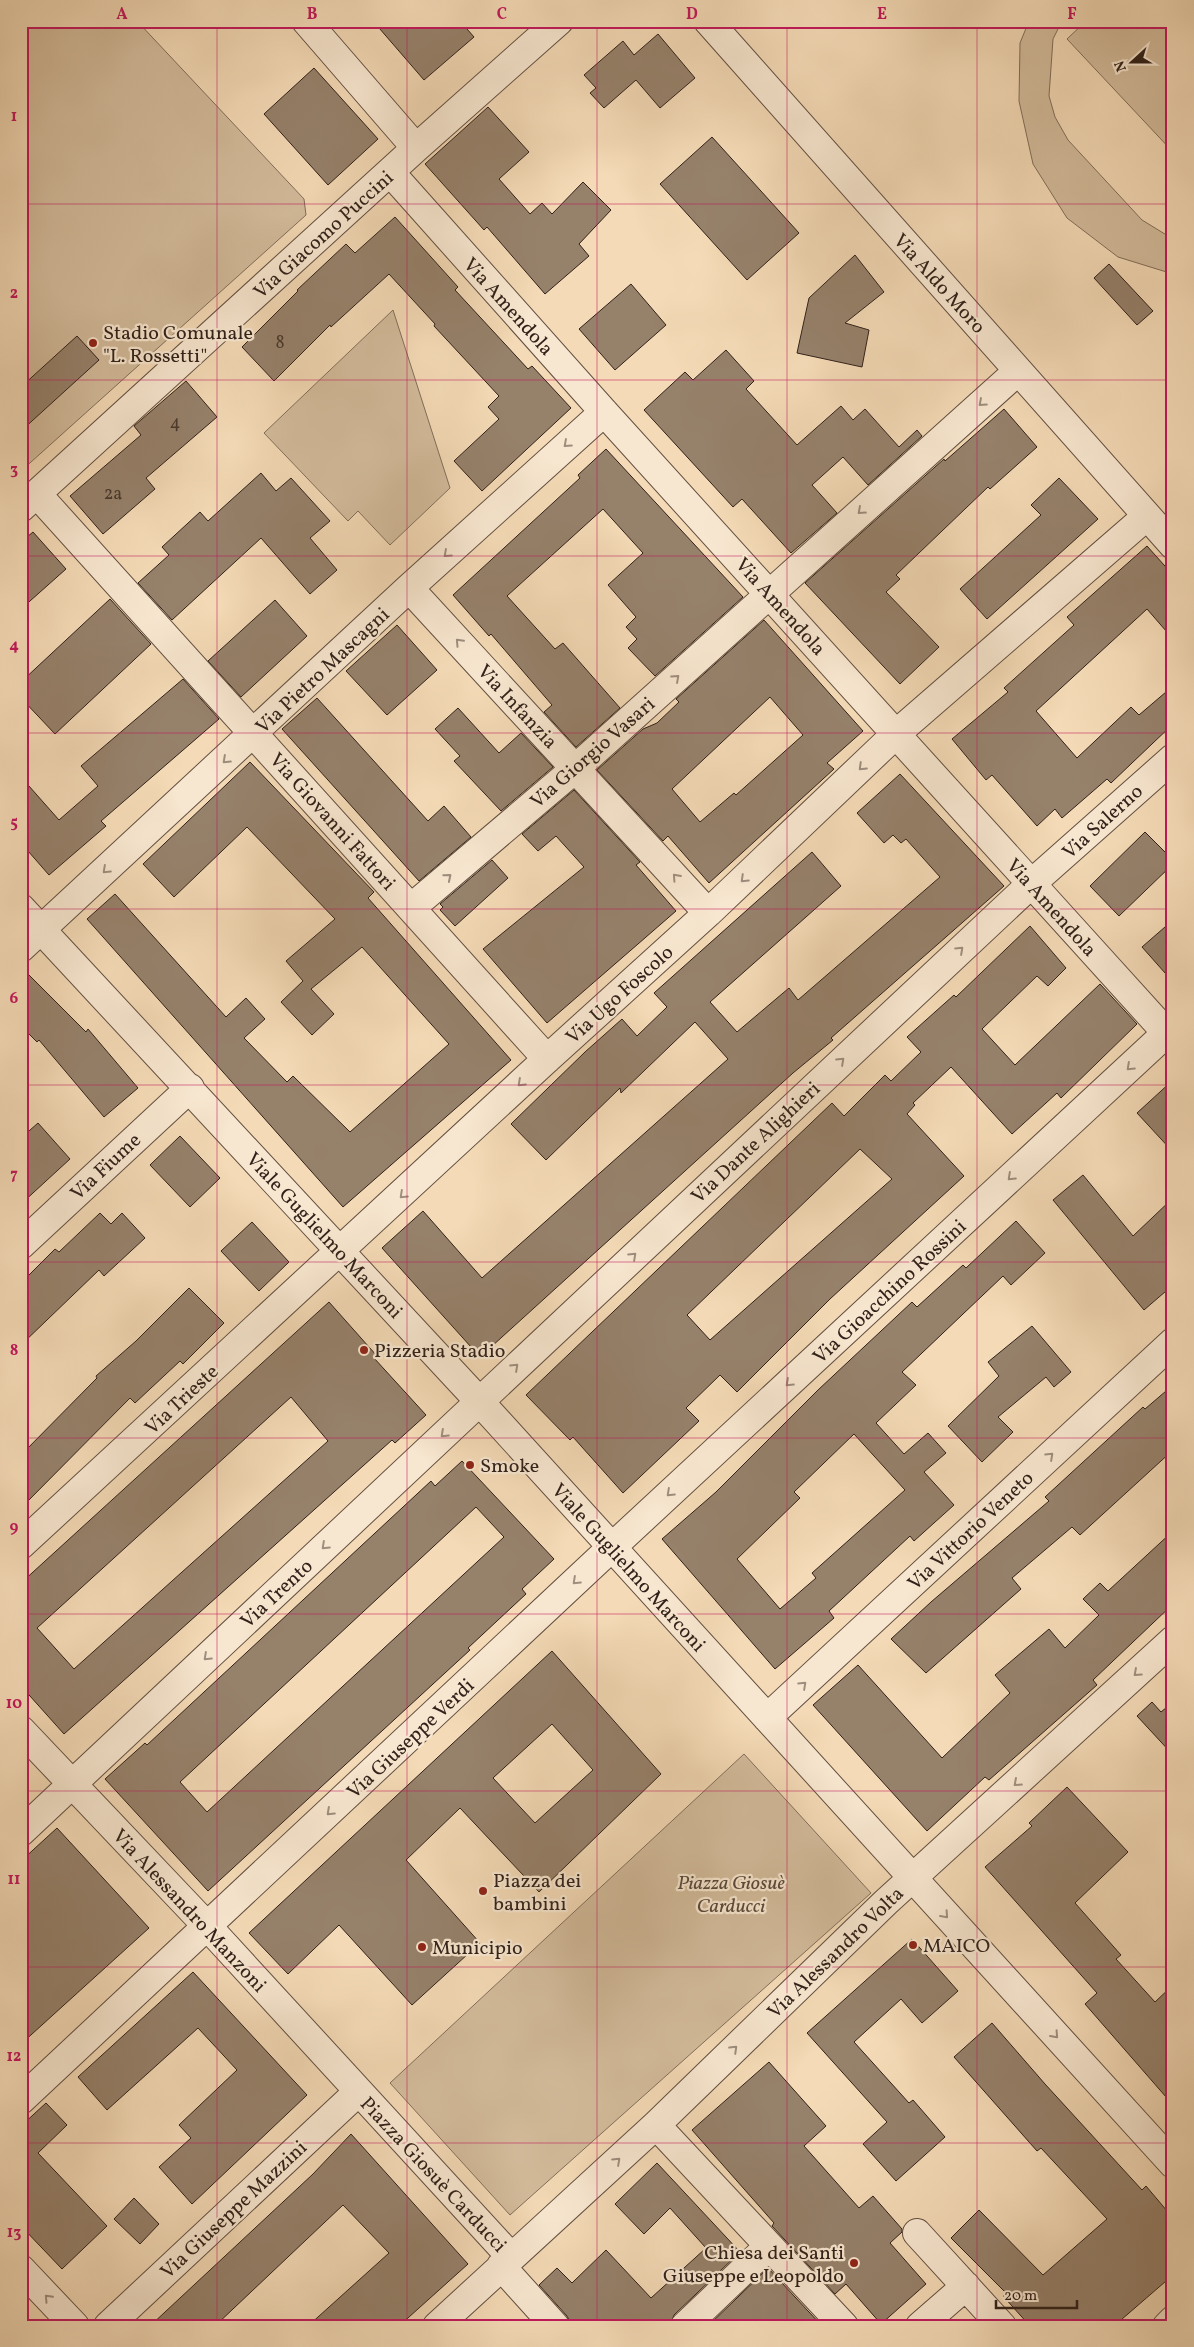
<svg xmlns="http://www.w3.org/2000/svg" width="1194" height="2347" viewBox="0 0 1194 2347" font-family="Vollkorn,serif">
<rect width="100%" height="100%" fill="#f4dab6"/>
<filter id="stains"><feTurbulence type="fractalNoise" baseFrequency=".004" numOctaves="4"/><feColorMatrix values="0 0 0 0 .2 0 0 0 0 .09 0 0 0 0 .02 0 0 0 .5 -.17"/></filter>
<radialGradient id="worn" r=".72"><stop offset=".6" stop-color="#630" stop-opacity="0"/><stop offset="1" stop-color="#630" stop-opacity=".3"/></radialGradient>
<path fill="#d3bb9b" stroke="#826e5a" d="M21,21H137L304,199L306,215L21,471Z
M1029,21H1062L1053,39L1049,96L1055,117L1068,140L1142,220L1173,239V274L1118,257L1067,218L1033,164L1019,101L1020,43Z
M1086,21H1173V152L1067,39Z
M393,310L450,488L390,545L358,511L348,521L264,433Z
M744,1754L871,1893L510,2215L390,2083Z"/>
<path fill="#96816b" stroke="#31211a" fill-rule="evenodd" d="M373,21H460L474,37L424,80Z
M658,34L695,78L660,108L636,80L604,108L590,93L596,88L584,75L623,41L634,55Z
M314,68L378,139L328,185L264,114Z
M488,107L529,152L499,179L530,214L542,203L552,214L583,182L611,210L579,244L589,256L545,294L487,227L484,230L425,164Z
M712,137L799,233L747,280L660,184Z
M395,217L458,287L455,290L528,369L532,366L571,408L482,491L454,461L499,419L488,407L499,396L434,326L435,324L389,274L331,327L330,325L274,381L242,347L298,291L297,290L346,244L355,253Z
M855,255L884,292L845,323L869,330L862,367L797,353L809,298Z
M1109,264L1153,311L1137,325L1094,278Z
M631,284L666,325L615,370L579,329Z
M77,336L99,360L21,431V387Z
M726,350L754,381L746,389L797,445L841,406L853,420L865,409L899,447L917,430L922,436L868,485L843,457L812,485L837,513L791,553L742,499L733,507L644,410L685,372L693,380Z
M186,381L217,417L146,478L155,489L103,534L70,496L141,435L134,426Z
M1004,409L1037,447L990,489L988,487L896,575L900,579L886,592L939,647L900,684L805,583L944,459L945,461Z
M606,449L743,597L655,676L628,648L637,639L626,627L636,617L608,585L643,553L603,509L507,596L555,649L563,643L620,708L576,747L544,712L552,705L491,634L489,636L453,595L580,478L578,475Z
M261,473L276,491L291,478L330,521L310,538L337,570L310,594L261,538L172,620L138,583L169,555L162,547L200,512L208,521Z
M1059,478L1098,519L987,619L960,589L1041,515L1031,505Z
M33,532L66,569L21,609V542Z
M1147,546L1173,575V639L1147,609L1036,711L1077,758L1131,707L1139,715L1173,686V724L1111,783L1107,779L1062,818L1055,809L1037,826L992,775L986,780L952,739L1008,692L1004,688L1074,625L1067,617Z
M110,599L151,644L55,734L21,698V682Z
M275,600L307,636L241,697L208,661Z
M764,620L863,731L827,763L834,769L709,883L668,836L663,841L597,770L643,729L657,723L679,702L676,699ZM770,697L803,735L736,795L734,793L700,822L672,789Z
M397,625L437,670L387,715L346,671Z
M183,679L219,719L101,821L106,826L49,875L21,843V777L59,820L98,786L81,766Z
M317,698L428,821L444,806L471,837L419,881L282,729Z
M458,708L499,753L521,733L553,767L501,811L454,761L460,756L435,729Z
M250,762L374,892L368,898L511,1060L343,1207L87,919L115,894L226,1017L246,998L265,1019L244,1038L287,1082L293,1076L350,1132L449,1044L362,947L311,989L334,1014L312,1035L281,1002L303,981L286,961L335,919L247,827L174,897L143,864Z
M900,774L1004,886L831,1038L833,1040L793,1073L480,1357L382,1248L423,1211L482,1278L728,1059L695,1022L621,1093L620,1088L546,1160L511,1124L585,1052L622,1019L637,1036L667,1007L654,993L812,852L841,886L710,1002L737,1032L789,988L798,1000L940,877L906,839L901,843L893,835L884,843L857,813Z
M574,790L640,862L636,865L676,911L547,1023L483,949L584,867L556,836L538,851L522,834Z
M1145,832L1173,860V864L1119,916L1090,886Z
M492,860L508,878L455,926L440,910L443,907L440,904Z
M1173,920V982L1142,947Z
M1030,926L1066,968L1048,986L1037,976L982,1029L1015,1065L1100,984L1137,1024L1061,1098L1057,1093L1012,1134L951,1067L913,1103L915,1105L907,1114L964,1176L830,1299L737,1392L720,1375L686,1408L699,1421L623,1493L573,1437L570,1440L526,1395L832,1103L844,1116L885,1075L891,1081L921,1052L907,1037L954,995L956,997ZM860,1149L892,1179L710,1340L687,1315Z
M21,967L86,1032L88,1029L138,1088L104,1117L39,1040L37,1042L21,1026Z
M1173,1080V1152L1137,1113Z
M38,1123L70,1159L21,1204V1138Z
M180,1136L220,1178L190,1207L150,1165Z
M1083,1175L1133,1236L1173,1198V1285L1144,1310L1053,1200Z
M100,1213L111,1224L122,1213L145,1238L104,1276L99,1270L21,1345V1283L55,1249L59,1252Z
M1016,1221L1045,1253L1011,1285L1003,1276L902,1372L916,1385L876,1423L904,1454L928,1433L946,1453L924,1472L954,1505L914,1541L910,1536L829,1611L834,1618L775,1669L662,1539L716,1492L818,1390L912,1302L917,1307L963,1265L966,1268ZM854,1434L905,1490L812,1573L816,1578L780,1609L737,1559L800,1498L794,1492Z
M252,1222L289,1262L259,1291L221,1251Z
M189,1288L224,1323L183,1364L180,1361L135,1403L130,1398L21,1508V1455L97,1378L96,1376L136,1341Z
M329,1302L377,1356L374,1358L426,1415L395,1443L392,1440L64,1734L21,1686V1583ZM291,1397L328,1441L74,1669L37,1628Z
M1032,1326L1071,1372L1054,1387L1046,1377L998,1417L1013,1432L982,1462L948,1426L999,1376L988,1362Z
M1173,1385V1450L1080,1535L1072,1527L1012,1578L1021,1589L926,1673L891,1639L931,1602L1049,1501L1045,1497L1143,1407L1145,1409Z
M462,1461L554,1559L522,1589L526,1594L468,1648L470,1650L208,1891L105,1779L145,1743L147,1745L431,1481L435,1486ZM476,1507L504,1537L207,1812L180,1782Z
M1173,1531V1604L1093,1680L1097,1685L989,1780L985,1777L927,1831L813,1705L858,1665L942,1758L1010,1693L995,1675L1049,1629L1065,1648L1099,1615L1083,1599L1100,1583L1108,1591Z
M552,1651L661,1774L539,1892L460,1808L406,1860L480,1943L412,2005L339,1925L288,1974L249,1933ZM552,1724L593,1770L535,1823L493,1778Z
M1152,1702L1161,1712L1173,1702V1755L1137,1716Z
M1067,1787L1128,1852L1075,1903L1121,1955L1116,1959L1155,2002L1173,1985V2105L1085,2004L1097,1993L985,1867L1032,1826L1029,1823Z
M57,1828L149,1928L21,2044V1861Z
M912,1939L958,1991L922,2023L901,1999L854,2042L909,2103L913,2100L945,2137L896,2181L863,2144L887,2122L807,2033Z
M193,1972L307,2095L192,2204L159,2167L191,2138L179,2125L237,2070L198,2028L107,2110L78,2077Z
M992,2023L1045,2084L1142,2190L1146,2186L1173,2218V2275L1114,2326H1030L1003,2296L1006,2293L951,2238L979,2210L1043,2275L1107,2219L1041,2148L1037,2151L954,2057Z
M769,2062L826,2126L804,2146L859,2208L873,2196L902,2229V2232L890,2243L926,2284L881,2324L846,2284L835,2294L772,2226L774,2223L692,2130Z
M46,2103L67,2125L38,2153L107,2226L62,2269L21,2226V2126Z
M351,2134L468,2264L399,2326H308L389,2253L343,2205L215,2326H150L313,2174Z
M657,2163L740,2252L674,2315L670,2326H572L567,2316L539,2285L557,2268L572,2283L606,2250L651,2298L706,2248L670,2208L644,2234L615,2204Z
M134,2198L159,2224L140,2244L114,2219Z
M768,2268L822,2326H708Z"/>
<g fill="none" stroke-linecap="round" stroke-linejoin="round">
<g stroke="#624f41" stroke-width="30">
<path id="street" d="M306,21L416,148
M708,21L1173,545
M390,172L604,412L1173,1040
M37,494L547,1059
M21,508L416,148L559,21
M409,588L708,913
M21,908L479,1401L1173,2164
M411,908L576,768L1018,371
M21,948L409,588L604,412
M21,1245L190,1088
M21,1545L547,1059L708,913L897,733L1147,516
M767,1718L1173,1342
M21,1730L208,1927L511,2257
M21,1832L1031,884L1173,758
M21,2100L611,1548L1173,1027
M656,2125L844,2326
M917,2233L1002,2326
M501,2266L555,2326
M21,2269L75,2326
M108,2326L358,2092
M437,2326L656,2125L886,1902L1173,1640
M685,2326L769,2246
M920,2326L966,2286
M1167,2326L1173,2320"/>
</g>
<use href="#street" stroke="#f8e7d0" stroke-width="28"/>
</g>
<defs><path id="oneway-chevron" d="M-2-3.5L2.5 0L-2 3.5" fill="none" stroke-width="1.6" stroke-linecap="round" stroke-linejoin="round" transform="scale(1.25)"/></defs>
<g stroke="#9e8e7e">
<use href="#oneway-chevron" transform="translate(982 403) rotate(138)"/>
<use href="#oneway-chevron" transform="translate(567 444) rotate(138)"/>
<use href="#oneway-chevron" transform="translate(861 511) rotate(138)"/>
<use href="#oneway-chevron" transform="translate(447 554) rotate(138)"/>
<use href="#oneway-chevron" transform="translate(459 642) rotate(-133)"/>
<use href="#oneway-chevron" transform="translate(676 678) rotate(-42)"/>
<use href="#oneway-chevron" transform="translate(226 760) rotate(137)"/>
<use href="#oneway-chevron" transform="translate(862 767) rotate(136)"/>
<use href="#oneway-chevron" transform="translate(106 870) rotate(137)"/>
<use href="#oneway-chevron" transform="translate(448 877) rotate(-40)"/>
<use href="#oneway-chevron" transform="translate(676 877) rotate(-132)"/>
<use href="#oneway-chevron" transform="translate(744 879) rotate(136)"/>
<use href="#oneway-chevron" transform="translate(960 950) rotate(-43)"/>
<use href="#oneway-chevron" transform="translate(841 1061) rotate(-43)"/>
<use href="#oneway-chevron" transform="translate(1130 1067) rotate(137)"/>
<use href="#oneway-chevron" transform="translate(521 1083) rotate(137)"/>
<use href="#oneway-chevron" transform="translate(1011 1177) rotate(137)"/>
<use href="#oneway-chevron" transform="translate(403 1195) rotate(137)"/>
<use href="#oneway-chevron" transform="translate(633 1256) rotate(-43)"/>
<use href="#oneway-chevron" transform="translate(515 1367) rotate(-43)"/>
<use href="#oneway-chevron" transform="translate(789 1383) rotate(137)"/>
<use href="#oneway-chevron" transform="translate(444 1434) rotate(137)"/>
<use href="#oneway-chevron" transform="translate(1050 1456) rotate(-43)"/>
<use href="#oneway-chevron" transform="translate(670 1493) rotate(137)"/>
<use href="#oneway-chevron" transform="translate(325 1546) rotate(137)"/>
<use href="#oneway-chevron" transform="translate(576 1581) rotate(137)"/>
<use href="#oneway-chevron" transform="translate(207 1657) rotate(137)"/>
<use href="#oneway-chevron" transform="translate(1137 1673) rotate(138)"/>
<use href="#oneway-chevron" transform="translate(803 1685) rotate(-43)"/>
<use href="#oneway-chevron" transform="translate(1017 1783) rotate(138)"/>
<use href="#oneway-chevron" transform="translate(330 1812) rotate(137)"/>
<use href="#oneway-chevron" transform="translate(945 1915) rotate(48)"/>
<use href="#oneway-chevron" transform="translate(1055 2035) rotate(48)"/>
<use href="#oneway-chevron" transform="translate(734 2049) rotate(-44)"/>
<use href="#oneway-chevron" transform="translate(617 2161) rotate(-43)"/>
<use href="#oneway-chevron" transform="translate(48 2298) rotate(-133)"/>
</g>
<path fill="none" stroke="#c2185b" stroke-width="1" stroke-opacity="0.55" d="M217,21V2326M407,21V2326M597,21V2326M787,21V2326M977,21V2326M21,204H1173M21,380H1173M21,556H1173M21,733H1173M21,909H1173M21,1085H1173M21,1262H1173M21,1438H1173M21,1614H1173M21,1791H1173M21,1967H1173M21,2143H1173"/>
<g fill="#8f2418" stroke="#f8e7d0" stroke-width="2">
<circle cx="93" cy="343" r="5"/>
<circle cx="364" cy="1350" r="5"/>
<circle cx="470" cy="1465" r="5"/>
<circle cx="483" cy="1891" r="5"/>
<circle cx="913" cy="1945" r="5"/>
<circle cx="422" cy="1947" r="5"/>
<circle cx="854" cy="2263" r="5"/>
</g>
<g text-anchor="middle" stroke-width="4.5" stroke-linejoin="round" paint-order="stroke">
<g font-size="18" fill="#4a392e">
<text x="280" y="348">8</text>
<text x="175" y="428">4</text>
<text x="113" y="499">2a</text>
</g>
<g font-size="20" fill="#31211a" stroke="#f8e7d0">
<text transform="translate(323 234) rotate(-42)" y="7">Via Giacomo Puccini</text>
<text transform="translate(940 283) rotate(48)" y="7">Via Aldo Moro</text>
<text transform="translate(509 306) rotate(48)" y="7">Via Amendola</text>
<text transform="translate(781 606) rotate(48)" y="7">Via Amendola</text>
<text transform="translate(322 670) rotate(-43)" y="7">Via Pietro Mascagni</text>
<text transform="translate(518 706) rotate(47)" y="7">Via Infanzia</text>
<text transform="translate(592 752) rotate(-41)" y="7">Via Giorgio Vasari</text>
<text transform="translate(333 821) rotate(48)" y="7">Via Giovanni Fattori</text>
<text transform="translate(1102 821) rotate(-42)" y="7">Via Salerno</text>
<text transform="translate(1052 907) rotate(48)" y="7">Via Amendola</text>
<text transform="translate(619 994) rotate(-42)" y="7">Via Ugo Foscolo</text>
<text transform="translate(755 1142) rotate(-43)" y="7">Via Dante Alighieri</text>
<text transform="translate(105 1166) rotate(-43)" y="7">Via Fiume</text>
<text transform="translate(325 1235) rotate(47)" y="7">Viale Guglielmo Marconi</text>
<text transform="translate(889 1291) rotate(-43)" y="7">Via Gioacchino Rossini</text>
<text transform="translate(181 1399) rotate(-43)" y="7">Via Trieste</text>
<text transform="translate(970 1530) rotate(-43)" y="7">Via Vittorio Veneto</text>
<text transform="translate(629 1567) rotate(48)" y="7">Viale Guglielmo Marconi</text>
<text transform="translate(276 1593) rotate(-43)" y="7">Via Trento</text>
<text transform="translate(410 1738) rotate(-43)" y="7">Via Giuseppe Verdi</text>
<text transform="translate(190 1910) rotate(47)" y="7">Via Alessandro Manzoni</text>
<text transform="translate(835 1952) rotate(-44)" y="7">Via Alessandro Volta</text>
<text transform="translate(434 2174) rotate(47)" y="7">Piazza Giosuè Carducci</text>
<text transform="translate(233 2209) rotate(-43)" y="7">Via Giuseppe Mazzini</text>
</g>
<g font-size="20" fill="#31211a" stroke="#f8e7d0" text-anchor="start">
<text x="103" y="339">Stadio Comunale<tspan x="103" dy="23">"L. Rossetti"</tspan></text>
<text x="374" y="1357">Pizzeria Stadio</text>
<text x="480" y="1472">Smoke</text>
<text x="493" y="1887">Piazza dei<tspan x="493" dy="23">bambini</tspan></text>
<text x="923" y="1952">MAICO</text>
<text x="432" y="1954">Municipio</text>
<text x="844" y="2259" text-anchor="end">Chiesa dei Santi<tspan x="844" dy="23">Giuseppe e Leopoldo</tspan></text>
</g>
<g font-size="20" font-style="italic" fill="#5a483a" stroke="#f8e7d0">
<text x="731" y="1889">Piazza Giosuè<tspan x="731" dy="23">Carducci</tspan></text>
</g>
</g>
<rect width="1194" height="2347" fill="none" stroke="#f4dab6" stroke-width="55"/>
<g transform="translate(1132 62) rotate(249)" stroke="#f8e7d0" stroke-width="4" paint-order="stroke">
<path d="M0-4L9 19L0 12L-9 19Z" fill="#31211a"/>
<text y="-8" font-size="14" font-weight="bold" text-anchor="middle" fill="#31211a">N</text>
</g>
<path d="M996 2300v8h81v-8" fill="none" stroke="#31211a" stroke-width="2.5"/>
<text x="1004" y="2300" font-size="15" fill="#31211a" stroke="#f8e7d0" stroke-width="4" paint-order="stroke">20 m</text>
<rect x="28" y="28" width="1138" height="2292" fill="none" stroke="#c2185b" stroke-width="2"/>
<g font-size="16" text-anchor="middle" font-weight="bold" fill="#c2185b">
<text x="122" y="19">A</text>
<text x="312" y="19">B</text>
<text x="502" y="19">C</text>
<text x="692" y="19">D</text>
<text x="882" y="19">E</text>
<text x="1072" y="19">F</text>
<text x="14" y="121">1</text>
<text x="14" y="298">2</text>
<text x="14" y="474">3</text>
<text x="14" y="650">4</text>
<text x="14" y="827">5</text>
<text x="14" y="1003">6</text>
<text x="14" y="1179">7</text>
<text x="14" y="1355">8</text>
<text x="14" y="1532">9</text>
<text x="14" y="1708">10</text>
<text x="14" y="1884">11</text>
<text x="14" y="2061">12</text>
<text x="14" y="2237">13</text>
</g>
<rect width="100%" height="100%" filter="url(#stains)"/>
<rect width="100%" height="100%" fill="url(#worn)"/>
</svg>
